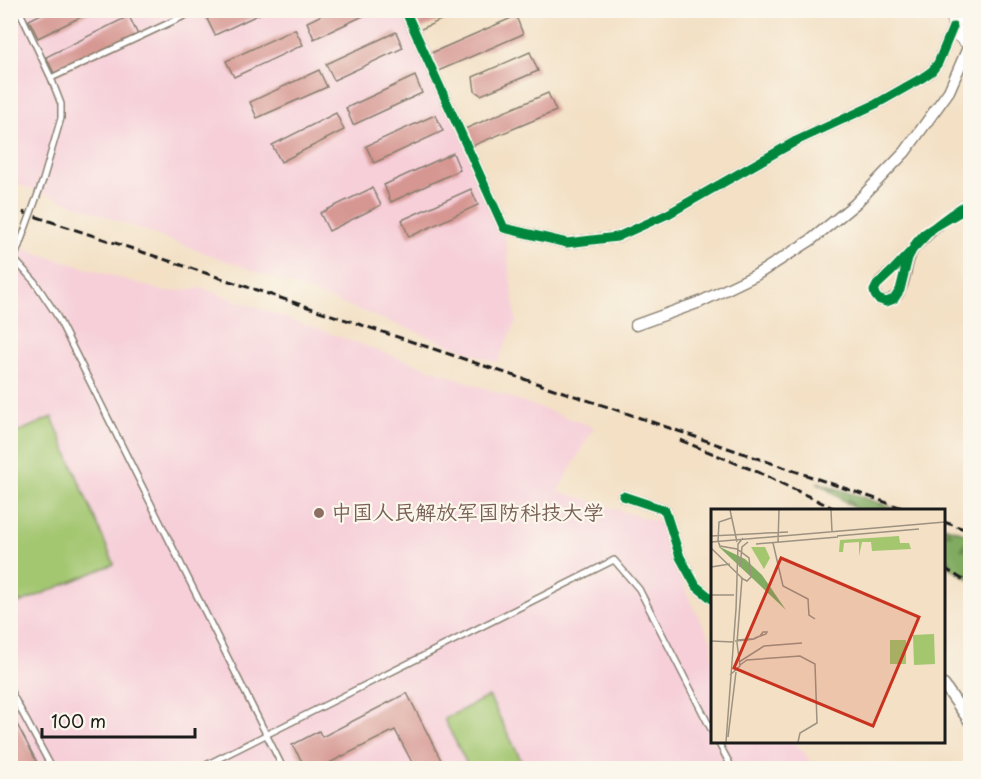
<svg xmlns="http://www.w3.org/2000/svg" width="981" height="779" viewBox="0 0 981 779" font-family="'Playpen Sans','LXGW WenKai TC',sans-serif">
<defs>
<pattern id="forest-firs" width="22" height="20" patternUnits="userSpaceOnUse" patternTransform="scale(1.5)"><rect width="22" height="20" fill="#82ab62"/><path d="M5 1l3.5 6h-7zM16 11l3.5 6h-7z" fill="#6a8a50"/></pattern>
</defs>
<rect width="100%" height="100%" fill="#fbf7ec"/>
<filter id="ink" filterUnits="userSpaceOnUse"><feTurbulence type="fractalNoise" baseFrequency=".0167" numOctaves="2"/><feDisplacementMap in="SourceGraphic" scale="12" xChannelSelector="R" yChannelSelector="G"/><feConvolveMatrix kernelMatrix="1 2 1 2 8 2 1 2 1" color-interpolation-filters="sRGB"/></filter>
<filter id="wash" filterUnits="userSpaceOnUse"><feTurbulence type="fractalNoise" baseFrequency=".008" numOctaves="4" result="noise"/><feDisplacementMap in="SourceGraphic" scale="24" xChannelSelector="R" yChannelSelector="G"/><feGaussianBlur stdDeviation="1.35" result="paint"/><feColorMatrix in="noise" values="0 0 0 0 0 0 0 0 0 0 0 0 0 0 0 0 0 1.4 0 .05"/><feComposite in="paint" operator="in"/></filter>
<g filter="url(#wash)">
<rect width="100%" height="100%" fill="#f3e0c5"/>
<path fill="#f6cfd9" d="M11,11H405L504,228L516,321L497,363L357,309L56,198L11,182Z
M10,245L166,292L202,288L594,427L558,491L661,523L690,601L712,642V742H792L805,753L813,768H11Z"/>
<path fill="url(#forest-firs)" stroke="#4f643f" stroke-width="1.5" d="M817,482L900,510H857Z
M944,526L970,535V580L944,564Z"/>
<path fill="#a3c66f" stroke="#607146" stroke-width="1.5" d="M52,417L114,564L20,603L11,581V435Z
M489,696L525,768H469L444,719Z"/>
<g id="blocks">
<path fill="#d69691" d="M49,10H95L38,38L29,20Z
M225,10H268L215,35L207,19Z
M332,10H376L314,39L307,22Z
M415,10H463L419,30L412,12Z
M129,16L138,35L55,75L46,57Z
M516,16L523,34L436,72L429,54Z
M295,29L303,45L234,77L226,61Z
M396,32L403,48L334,80L326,64Z
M530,52L538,71L481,95L475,91L473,77Z
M319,70L327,87L257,118L250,102Z
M415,76L422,93L353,125L346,108Z
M548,93L556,111L472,146L465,129Z
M336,113L344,130L281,162L272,145Z
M435,115L443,131L374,163L366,146Z
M453,153L460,170L391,202L384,185Z
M372,188L381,205L329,231L320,213Z
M471,189L478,205L409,237L402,220Z
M407,693L445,768H415L395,730L325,765L327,768H306L292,745L319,731L322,737Z
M10,711L40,768H10Z"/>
</g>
</g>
<g filter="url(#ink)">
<use href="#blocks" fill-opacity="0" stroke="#887e70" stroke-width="1.5"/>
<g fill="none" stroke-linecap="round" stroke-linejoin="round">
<g stroke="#887e70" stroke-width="8">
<path id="service" d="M19,10L51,78L61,104V118L43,180
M51,78L197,10
M10,258L14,259L34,281L56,314L283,768
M14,259L20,243
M10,690L52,768
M718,742L732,768
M200,768L614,560L639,589L712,731"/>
</g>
<g stroke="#887e70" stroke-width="13">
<path id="minor" d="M405,10L504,228L567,243L617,237L668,214L796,141L876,104L922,78L932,71L938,63L953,27
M892,271C887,275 882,279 878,284C867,298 888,310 899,292C906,280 905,264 912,251
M636,325L700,302L756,275L811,240L855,204L905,152L949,91L970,43
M623,496L665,510L680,557L696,586L712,599
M944,685L970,722"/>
</g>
<g stroke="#887e70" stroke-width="16">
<path id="tertiary" d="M957,10C951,28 955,34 970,43"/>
</g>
<use href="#service" stroke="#fff" stroke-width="5"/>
<use href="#minor" stroke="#fff" stroke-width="10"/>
<use href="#tertiary" stroke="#fff" stroke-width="14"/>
<path stroke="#1c1c1c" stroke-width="3" stroke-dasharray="9 4.5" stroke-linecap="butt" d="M10,208L617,410L911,511
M680,440L760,473L839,511
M944,522L970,531
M944,568L970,584"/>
<g stroke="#887e70" stroke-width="8" stroke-linecap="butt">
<path id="service-bridge" d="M20,243L43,180"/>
</g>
<g stroke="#887e70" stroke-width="13" stroke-linecap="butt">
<path id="minor-bridge" d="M892,271C917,245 939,220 970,202"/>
</g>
<use href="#service-bridge" stroke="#fff" stroke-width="5"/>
<use href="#minor-bridge" stroke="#fff" stroke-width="10"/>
<g stroke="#fbf7ec" stroke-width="13">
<path id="cycleway" d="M405,10L504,228L567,243L617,237L668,214L796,141L876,104L922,78L932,71L938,63L953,27
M970,202C957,210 944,219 932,229L892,271L877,285L874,291L875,295L878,299L886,302L894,299L900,290L908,258L916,243L924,234L936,226L970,206
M623,496L665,510L680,557L696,586L712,599"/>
</g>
<use href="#cycleway" stroke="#00873e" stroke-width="9"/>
</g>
</g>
<circle fill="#8d6e63" stroke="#fbf7ec" stroke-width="2" cx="319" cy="513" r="6"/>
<g text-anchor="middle" stroke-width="4.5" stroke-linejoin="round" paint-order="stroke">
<g font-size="21" fill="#785e54" stroke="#fbf7ec" text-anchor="start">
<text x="331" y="520">中国人民解放军国防科技大学</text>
</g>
</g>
<g transform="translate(711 509)">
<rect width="234" height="234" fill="#f3e0c5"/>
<path d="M40,38H54L59,49L53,60ZM223,125L224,155L203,156L202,126Z" fill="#a3c66f"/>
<path d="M7,37L34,50L51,66L75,101Z" fill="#82ab62"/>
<path d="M188,27L189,34H198L200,40L161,42L160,33H151L148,47V33L133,34L132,43H128L129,31ZM179,131H195V155H179Z" fill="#a3c66f"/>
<path fill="none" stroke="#9d9281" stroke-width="1.5" d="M19,1L26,33M120,1L121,23M20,9L8,13L7,32L9,37L26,40L38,49L40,68L36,72L30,69M0,27L77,23M126,27L208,20M0,33L234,13M67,33L68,1M62,34L72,77L97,90L98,106L104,110M45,35L127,28M0,39L31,69L26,134L29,157L19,166M0,58L19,55M29,58L31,38L37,33M0,86H23M25,101L27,35L32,29M0,132L22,133M24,132L36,131L43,130L44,129L52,126L55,125L56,123H52L49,127L43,130H39L26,131M28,153L53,137L91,134M29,156L36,151L89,147L104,155L106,214L89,224L87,233M17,228L25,163M15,233L25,100"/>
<path fill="#c8321e" fill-opacity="0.15" stroke="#c8321e" stroke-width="3" d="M70,49L208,108L162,217L23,159Z"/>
<rect width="234" height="234" fill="none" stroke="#1c1c1c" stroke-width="3"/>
</g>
<rect width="981" height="779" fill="none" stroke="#fbf7ec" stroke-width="36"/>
<path d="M42 728v9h153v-9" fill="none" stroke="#1c1c1c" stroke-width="3"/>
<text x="51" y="728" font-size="18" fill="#1c1c1c" stroke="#fbf7ec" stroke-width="4.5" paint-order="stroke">100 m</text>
</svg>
